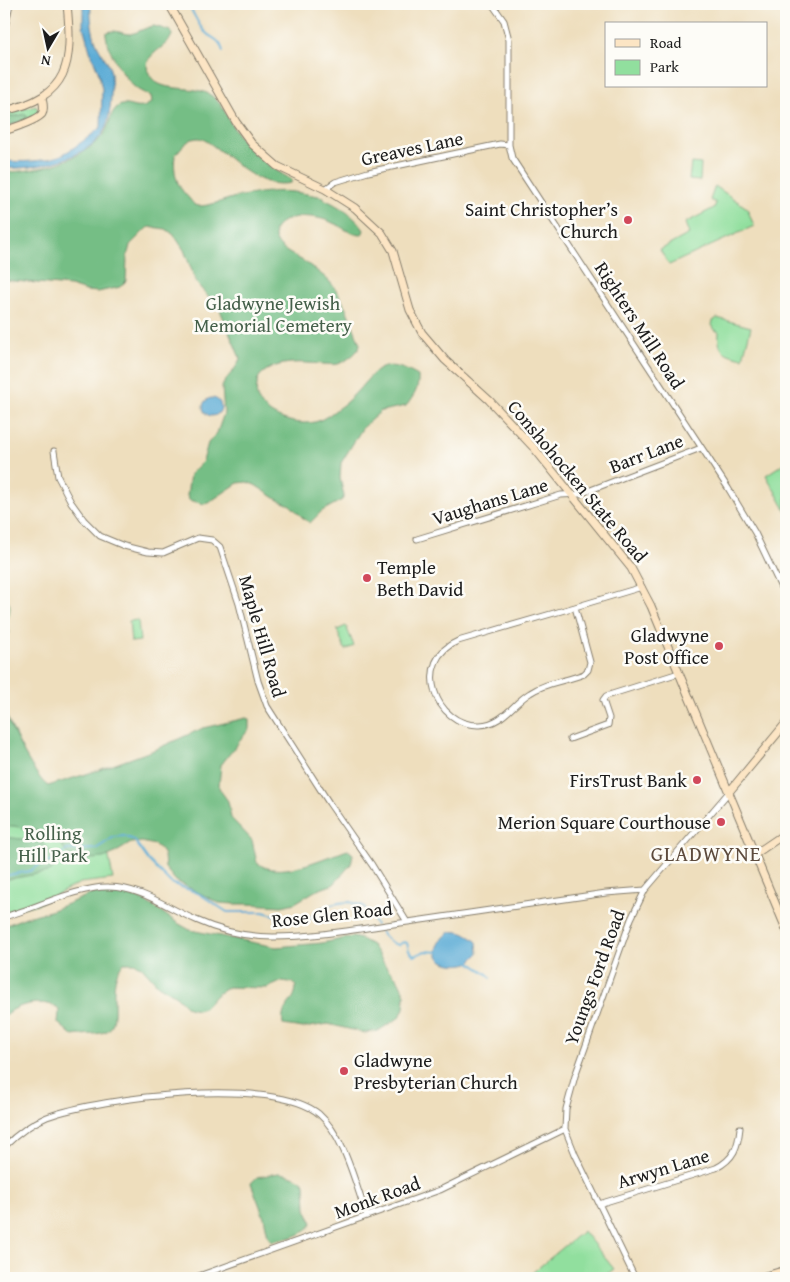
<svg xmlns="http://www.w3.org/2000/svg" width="790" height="1282" viewBox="0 0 790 1282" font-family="'Gentium Book Plus',serif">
<rect width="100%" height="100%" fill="#fdfcf7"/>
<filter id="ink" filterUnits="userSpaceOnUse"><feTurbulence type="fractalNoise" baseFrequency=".02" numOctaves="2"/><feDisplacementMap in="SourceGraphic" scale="10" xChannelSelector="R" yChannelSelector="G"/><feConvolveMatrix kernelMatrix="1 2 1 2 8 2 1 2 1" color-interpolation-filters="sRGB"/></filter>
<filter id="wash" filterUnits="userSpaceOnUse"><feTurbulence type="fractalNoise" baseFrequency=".0096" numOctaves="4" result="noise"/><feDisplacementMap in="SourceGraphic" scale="20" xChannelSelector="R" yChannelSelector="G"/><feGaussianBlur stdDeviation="1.12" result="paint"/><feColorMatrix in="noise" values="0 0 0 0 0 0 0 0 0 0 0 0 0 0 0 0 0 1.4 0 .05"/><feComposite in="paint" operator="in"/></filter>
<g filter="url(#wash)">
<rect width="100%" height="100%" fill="#eedebd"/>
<path fill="#91df9e" stroke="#567e5d" d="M36,106L39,112L28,119L4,128V114Z
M691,163L701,164L700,181L689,180Z
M715,186L747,208L754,226L669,265L660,250L689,234L685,223L714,208L716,203L710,200Z
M717,318L751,327L743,358C725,354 717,352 719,332L715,330L712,325L713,321Z
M786,462V511L766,475Z
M4,596C14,604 9,614 6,624L10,633L4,635Z
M138,620L140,641L131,642L129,621Z
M346,626L354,646L345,650L337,630Z
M4,711L45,798L94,777L113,879L80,883L38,904L4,912Z
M583,1231L614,1269L602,1278H526Z"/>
<path fill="#74be85" stroke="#486d50" d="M154,26L171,31L172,35C168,48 142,54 148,71C157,97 193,82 212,96C225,106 226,117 235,130C249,153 270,167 292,180L291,183C260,189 239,165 216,148C212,145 205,139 199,138C189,137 181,148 175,155C173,171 176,186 188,197C190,199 193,204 195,205C203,209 227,199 236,197C257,193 280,189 301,193C309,194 316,196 324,197V199C339,206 355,216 364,230L362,235C351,235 343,227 333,223C317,215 287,212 275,229C271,250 297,255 309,265C316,270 324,276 330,282C343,296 353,326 360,344C359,353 346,361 338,364C334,365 328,364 323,364C305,363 284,360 267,370C261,374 257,377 257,385C256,392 256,397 260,403C271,418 297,426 315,422C326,419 335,410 344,404C374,379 375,351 418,376C419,389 414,396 406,406L381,411L363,427L341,463L340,478L344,496L342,500L322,511L310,523L303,518L290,505L278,500L255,485L247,482L238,483L208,503L204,504L189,500L187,496L190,474L203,461L208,443L217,433L224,413L222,387C226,376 237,370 240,358L220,310L197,284L184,250L174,235L166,229L151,227L147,228L130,245L127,257L126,281L120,287L98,292L86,291L70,286L4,280V172C36,172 85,161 105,132C111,123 109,112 119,106C126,102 134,109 142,107C145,107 149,104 152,102L151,96C147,94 141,92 137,89C124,79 106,49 106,33C115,28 121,34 130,34C138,33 145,27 154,26Z
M25,114L27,116L26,120L4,127V116H17Z
M4,700C5,705 4,710 6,715C10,729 37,780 48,786L99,770L154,750L203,728L246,718L249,719V729L221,765L219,785L220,790L228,801L231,818L252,840L257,863C278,879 315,861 336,854C341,853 343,851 348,850L353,854L351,864L334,884L315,891L295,903L282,906L248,904H235L219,903L176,881L165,868L164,855L160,849L155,845L142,842L131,843L113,854L103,858L78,860L67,854L62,845L51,839L46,834L37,831L14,826H4Z
M4,837L39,841L53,853L55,865L52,870L48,872L4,880Z
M94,893C111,894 129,893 144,901C160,909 173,922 190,930L276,947L322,943L352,937L361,939L372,945L387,968L397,978L405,994L404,1008L400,1017L378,1031L365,1033L328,1024L303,1028L283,1025C280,1004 296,1004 296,986L293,983L283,981L267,988L228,987L216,995L204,1008L197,1010L188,1008L176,996L158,985L141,966L134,963H124C104,980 123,1022 107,1031C100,1035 82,1034 73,1036L58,1023L59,1011L57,1007C41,999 15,1004 4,1017V926L26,917L50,911Z
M279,1173C289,1174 298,1177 305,1184L306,1209L312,1223C304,1238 285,1238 271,1241L268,1236L264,1217L251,1183L257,1177Z"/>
<path fill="#5bacd6" stroke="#3c6479" d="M83,4H91C90,15 92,31 96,42C100,52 109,62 111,73C112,87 111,114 106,127C92,159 34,170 4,168V161C22,162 41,162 59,156C68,153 93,134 101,127L102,89L98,71L90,51L83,26Z
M203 407a9 9 0 1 1 18 0a9 9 0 1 1-18 0Z
M450,932C460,930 469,935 477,942L478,954L469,963C443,970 423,953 450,932Z"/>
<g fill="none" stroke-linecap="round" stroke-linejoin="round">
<path stroke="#5bacd6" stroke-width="2" d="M187,4C194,12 197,24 205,32C213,40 220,38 223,52
M4,876L30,871L41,864L50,862L67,850L96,849L114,837L124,836L134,840L149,861L171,883L198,893L227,912H263L300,922L308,920L321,908L338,903L350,902L363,906L376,925
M379,929C383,936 389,943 398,945L404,942L407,943L409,951L414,956L425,951L438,952
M470,962C475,967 487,972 491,978"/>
</g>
</g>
<g filter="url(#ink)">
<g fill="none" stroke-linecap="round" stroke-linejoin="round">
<g stroke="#857d6c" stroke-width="7">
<path id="street" d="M492,4L504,21L509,40V145L512,158L728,488L755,533L786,598
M4,32L10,4
M325,189L335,182L368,172L500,144L509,145
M54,451L58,477L71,502L84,520L100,536L124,546L148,552L163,553L198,538L212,540L220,547L239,604L258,681L267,706L329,803L372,865L407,922
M417,539L561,495L580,494L701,448
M575,607L458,641C412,660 434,727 480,725C503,724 512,704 530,693C546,682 567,681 584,674L588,670L590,662L575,607L642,587
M570,739L608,725L609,718L603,700L606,696L679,673
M4,917C33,909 80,886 109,887C140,887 168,908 196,920C220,931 247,937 273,937C318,937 364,928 408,922C474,912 540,903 606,893L645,890
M4,1147C17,1134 30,1124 47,1117C101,1097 274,1076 319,1114C345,1137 355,1184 367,1216
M599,1204L716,1168C734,1159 738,1147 740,1128
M193,1278L440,1190L565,1129
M635,1278L575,1154L565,1129L566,1109L575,1076L631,919L645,890L729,792"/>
</g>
<g stroke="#857d6c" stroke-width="9">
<path id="secondary" d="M169,4L236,122L252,144L277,166L325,189L355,208L382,233L393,251L410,310L422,333L445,360L489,400L534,448L631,568L651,606L786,929
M4,111C70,96 73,64 67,4
M4,131C13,128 36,121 42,114C45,109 43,103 42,98
M729,792L786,723
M755,854L786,833
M758,1278L786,1270"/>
</g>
<use href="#street" stroke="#fff" stroke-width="5"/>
<use href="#secondary" stroke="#fce5c4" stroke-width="7"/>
</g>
</g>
<g fill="#d1495b" stroke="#fdfcf7" stroke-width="2">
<circle cx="628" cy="220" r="5"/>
<circle cx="367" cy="578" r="5"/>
<circle cx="719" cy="646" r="5"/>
<circle cx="697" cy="780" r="5"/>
<circle cx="721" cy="822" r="5"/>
<circle cx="344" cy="1071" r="5"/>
</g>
<g text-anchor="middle" stroke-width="5" stroke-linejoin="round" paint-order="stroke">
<g font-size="19" fill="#1c1c1c" stroke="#fdfcf7">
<text transform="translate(412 148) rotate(-12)" y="7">Greaves Lane</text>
<text transform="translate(640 325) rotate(57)" y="7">Righters Mill Road</text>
<text transform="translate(646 453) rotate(-21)" y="7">Barr Lane</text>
<text transform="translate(578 481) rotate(50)" y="7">Conshohocken State Road</text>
<text transform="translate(490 501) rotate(-17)" y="7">Vaughans Lane</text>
<text transform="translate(263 636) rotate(74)" y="7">Maple Hill Road</text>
<text transform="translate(332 914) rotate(-6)" y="7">Rose Glen Road</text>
<text transform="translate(594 977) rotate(-70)" y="7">Youngs Ford Road</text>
<text transform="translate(663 1168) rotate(-17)" y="7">Arwyn Lane</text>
<text transform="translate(377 1197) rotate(-20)" y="7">Monk Road</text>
</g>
<g font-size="19" fill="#1c1c1c" stroke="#fdfcf7" text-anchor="end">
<text x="618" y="216">Saint Christopher’s<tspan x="618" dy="22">Church</tspan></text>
<text x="377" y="574" text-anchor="start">Temple<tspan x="377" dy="22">Beth David</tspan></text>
<text x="709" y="642">Gladwyne<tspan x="709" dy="22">Post Office</tspan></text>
<text x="687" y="787">FirsTrust Bank</text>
<text x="711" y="829">Merion Square Courthouse</text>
<text x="354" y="1067" text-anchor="start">Gladwyne<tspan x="354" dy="22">Presbyterian Church</tspan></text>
</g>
<g font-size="19" fill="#45604a" stroke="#fdfcf7">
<text x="273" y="310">Gladwyne Jewish<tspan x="273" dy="22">Memorial Cemetery</tspan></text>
<text x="53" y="840">Rolling<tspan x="53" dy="22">Hill Park</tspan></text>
</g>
<g font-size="21" letter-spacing="1" fill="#5d4b3d" stroke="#fdfcf7">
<text x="706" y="861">GLADWYNE</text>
</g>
</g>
<rect width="790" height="1282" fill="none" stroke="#fdfcf7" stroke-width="20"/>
<rect x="605" y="22" width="162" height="65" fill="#fdfcf7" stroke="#a3a29f"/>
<rect x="615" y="39" width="25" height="8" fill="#fce5c4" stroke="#a3a29f"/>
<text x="650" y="48" font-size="15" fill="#1c1c1c">Road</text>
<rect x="615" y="60" width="25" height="15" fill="#91df9e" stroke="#a3a29f"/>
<text x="650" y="72" font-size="15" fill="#1c1c1c">Park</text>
<g transform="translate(48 48) rotate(189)" stroke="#fdfcf7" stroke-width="4" paint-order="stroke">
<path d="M0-4L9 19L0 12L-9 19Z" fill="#1c1c1c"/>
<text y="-8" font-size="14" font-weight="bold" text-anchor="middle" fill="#1c1c1c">N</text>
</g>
</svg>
